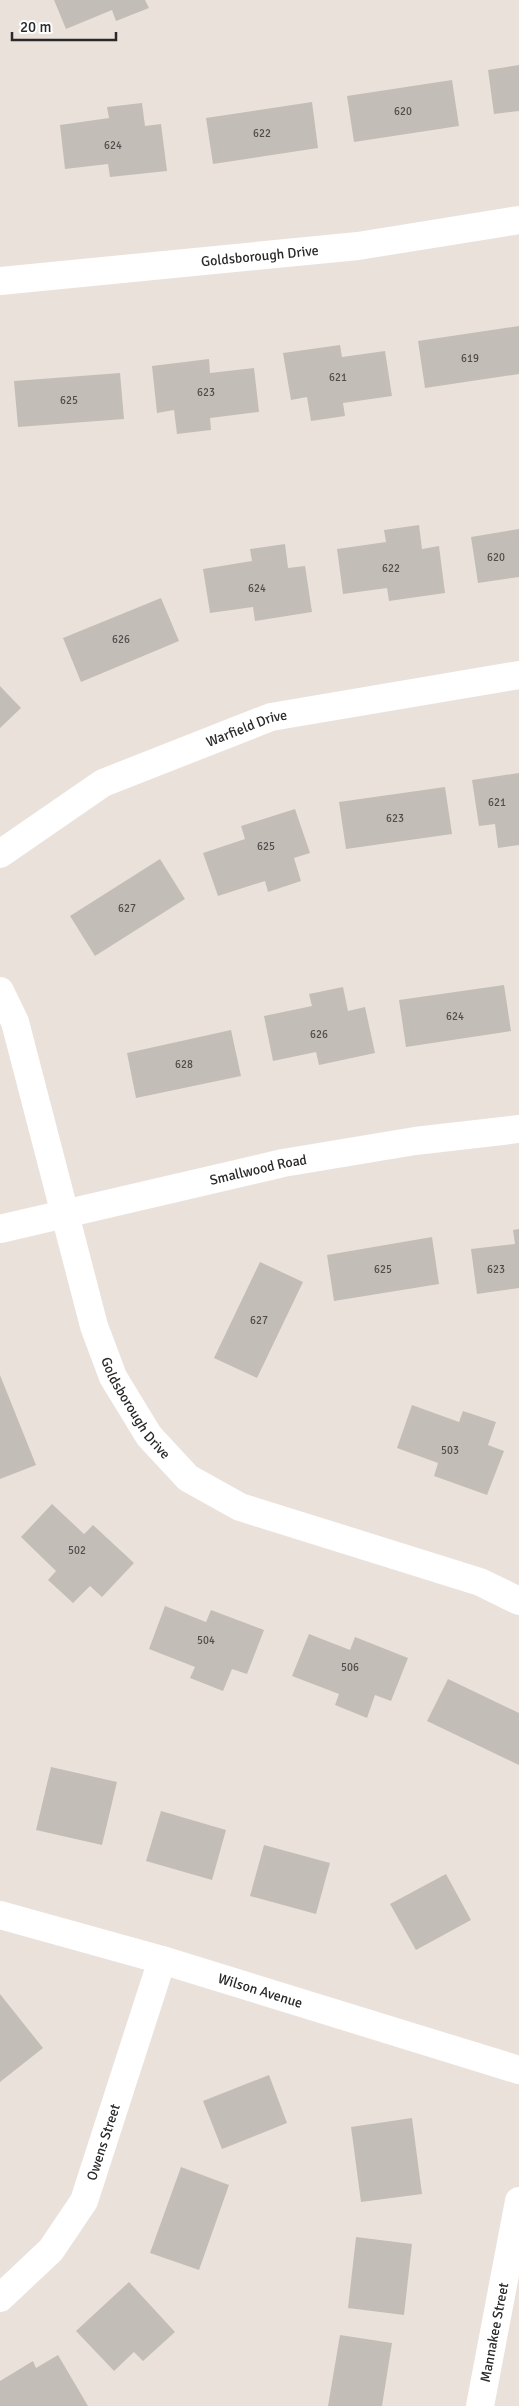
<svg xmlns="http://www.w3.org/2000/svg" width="519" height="2406" viewBox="0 0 519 2406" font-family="Signika,sans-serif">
<rect width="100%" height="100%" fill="#ebe1db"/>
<path fill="#c3bdb7" d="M54,0H145L149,8L116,21L112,10L66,29Z
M519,65V111L494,114L488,70Z
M452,80L459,126L354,142L347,96Z
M312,102L318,148L213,164L206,118Z
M142,103L145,126L161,124L167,171L110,177L108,164L65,169L60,125L109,118L107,107Z
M519,326V374L425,388L418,341Z
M340,345L342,357L385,351L392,396L343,403L345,416L311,421L307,397L291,400L283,353Z
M209,359L210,373L254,368L259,412L210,418L211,430L177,434L174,410L157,413L152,366Z
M120,373L124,419L18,427L14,381Z
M419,525L422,549L439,546L445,593L389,601L387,588L343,594L337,549L386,542L384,530Z
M519,529V577L478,583L471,537Z
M285,544L288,568L305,566L312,612L255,621L253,607L210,613L203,569L252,561L250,549Z
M161,598L179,641L81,682L63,638Z
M0,686L21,708L0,728Z
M519,773V845L498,848L495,824L479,826L472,780Z
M445,787L452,834L346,849L339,802Z
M295,809L310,853L294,858L301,881L268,892L265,881L218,896L203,853L245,839L241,826Z
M160,859L185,899L95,956L70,916Z
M504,985L511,1031L406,1047L399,1000Z
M343,987L348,1011L365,1007L375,1053L319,1065L316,1052L273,1061L264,1016L312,1006L309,994Z
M231,1030L241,1076L136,1098L127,1053Z
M519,1229V1288L477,1294L471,1249L515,1244L513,1230Z
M432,1237L439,1284L334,1301L327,1255Z
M260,1262L303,1282L257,1378L214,1358Z
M0,1375L36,1465L0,1479Z
M412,1405L459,1422L463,1411L496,1422L488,1445L504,1451L487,1495L434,1476L438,1463L397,1448Z
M52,1504L84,1534L93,1525L134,1563L102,1597L90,1586L73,1603L48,1580L56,1571L21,1537Z
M165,1606L206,1622L211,1610L264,1630L247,1674L232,1669L223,1691L190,1678L195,1667L149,1649Z
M309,1634L350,1650L355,1637L408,1658L391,1701L375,1695L367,1718L335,1705L339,1694L292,1676Z
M448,1679L519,1713V1765L427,1721Z
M51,1767L117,1782L102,1845L36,1830Z
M161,1811L226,1830L212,1880L146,1861Z
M264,1845L330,1863L316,1914L250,1896Z
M446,1874L471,1920L416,1950L390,1904Z
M0,1994L43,2048L0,2082Z
M269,2075L287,2123L222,2149L203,2101Z
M412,2118L422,2194L361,2202L351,2127Z
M181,2167L229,2185L199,2270L150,2253Z
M356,2237L412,2244L404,2315L348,2308Z
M129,2282L175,2332L143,2361L134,2352L114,2371L76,2331Z
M340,2335L392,2343L382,2406H328Z
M58,2355L88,2406H0V2381L33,2361L36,2368Z"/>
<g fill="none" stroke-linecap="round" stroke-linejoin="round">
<g stroke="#fff" stroke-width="28">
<path id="s1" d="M0,281L358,246L519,220"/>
<path id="s2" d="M0,854L103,783L271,717L519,675"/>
<path id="s3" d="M0,991L15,1022L94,1326L113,1377L149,1436L188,1478L240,1507L480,1582L519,1601"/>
<path id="s4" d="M0,1229L283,1163L415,1141L519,1129"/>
<path id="s5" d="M0,1915L162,1960L519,2070"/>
<path id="s6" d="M0,2298L51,2250L84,2201L162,1960"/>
</g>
<path stroke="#fff" stroke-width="28" id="s7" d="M480,2406L519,2201"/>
</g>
<g text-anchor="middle" stroke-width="5" stroke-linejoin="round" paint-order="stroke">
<g font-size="11" fill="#504e4c">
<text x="403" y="115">620</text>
<text x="262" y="137">622</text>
<text x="113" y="149">624</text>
<text x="470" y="362">619</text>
<text x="338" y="381">621</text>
<text x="206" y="396">623</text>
<text x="69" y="404">625</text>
<text x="496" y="561">620</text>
<text x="391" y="572">622</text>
<text x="257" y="592">624</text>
<text x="121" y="643">626</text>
<text x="497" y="806">621</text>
<text x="395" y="822">623</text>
<text x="266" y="850">625</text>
<text x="127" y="912">627</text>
<text x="455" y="1020">624</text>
<text x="319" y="1038">626</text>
<text x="184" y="1068">628</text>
<text x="383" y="1273">625</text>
<text x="496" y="1273">623</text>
<text x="259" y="1324">627</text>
<text x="450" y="1454">503</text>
<text x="77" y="1554">502</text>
<text x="206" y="1644">504</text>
<text x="350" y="1671">506</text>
</g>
<g font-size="14" fill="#292929" stroke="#fff">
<text dy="5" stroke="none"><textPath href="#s1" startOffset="261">Goldsborough Drive</textPath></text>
<text dy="5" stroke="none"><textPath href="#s2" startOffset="279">Warfield Drive</textPath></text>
<text dy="5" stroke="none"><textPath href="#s4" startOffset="265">Smallwood Road</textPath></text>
<text dy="5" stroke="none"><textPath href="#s3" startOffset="441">Goldsborough Drive</textPath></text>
<text dy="5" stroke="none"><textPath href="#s5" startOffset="271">Wilson Avenue</textPath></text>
<text dy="5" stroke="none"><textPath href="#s6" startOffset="191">Owens Street</textPath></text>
<text dy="5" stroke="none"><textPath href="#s7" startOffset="75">Mannakee Street</textPath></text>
</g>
</g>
<path d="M12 32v8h104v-8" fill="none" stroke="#292929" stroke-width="2.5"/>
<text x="20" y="32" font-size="15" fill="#292929" stroke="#ffffff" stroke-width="4" paint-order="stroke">20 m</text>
</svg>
